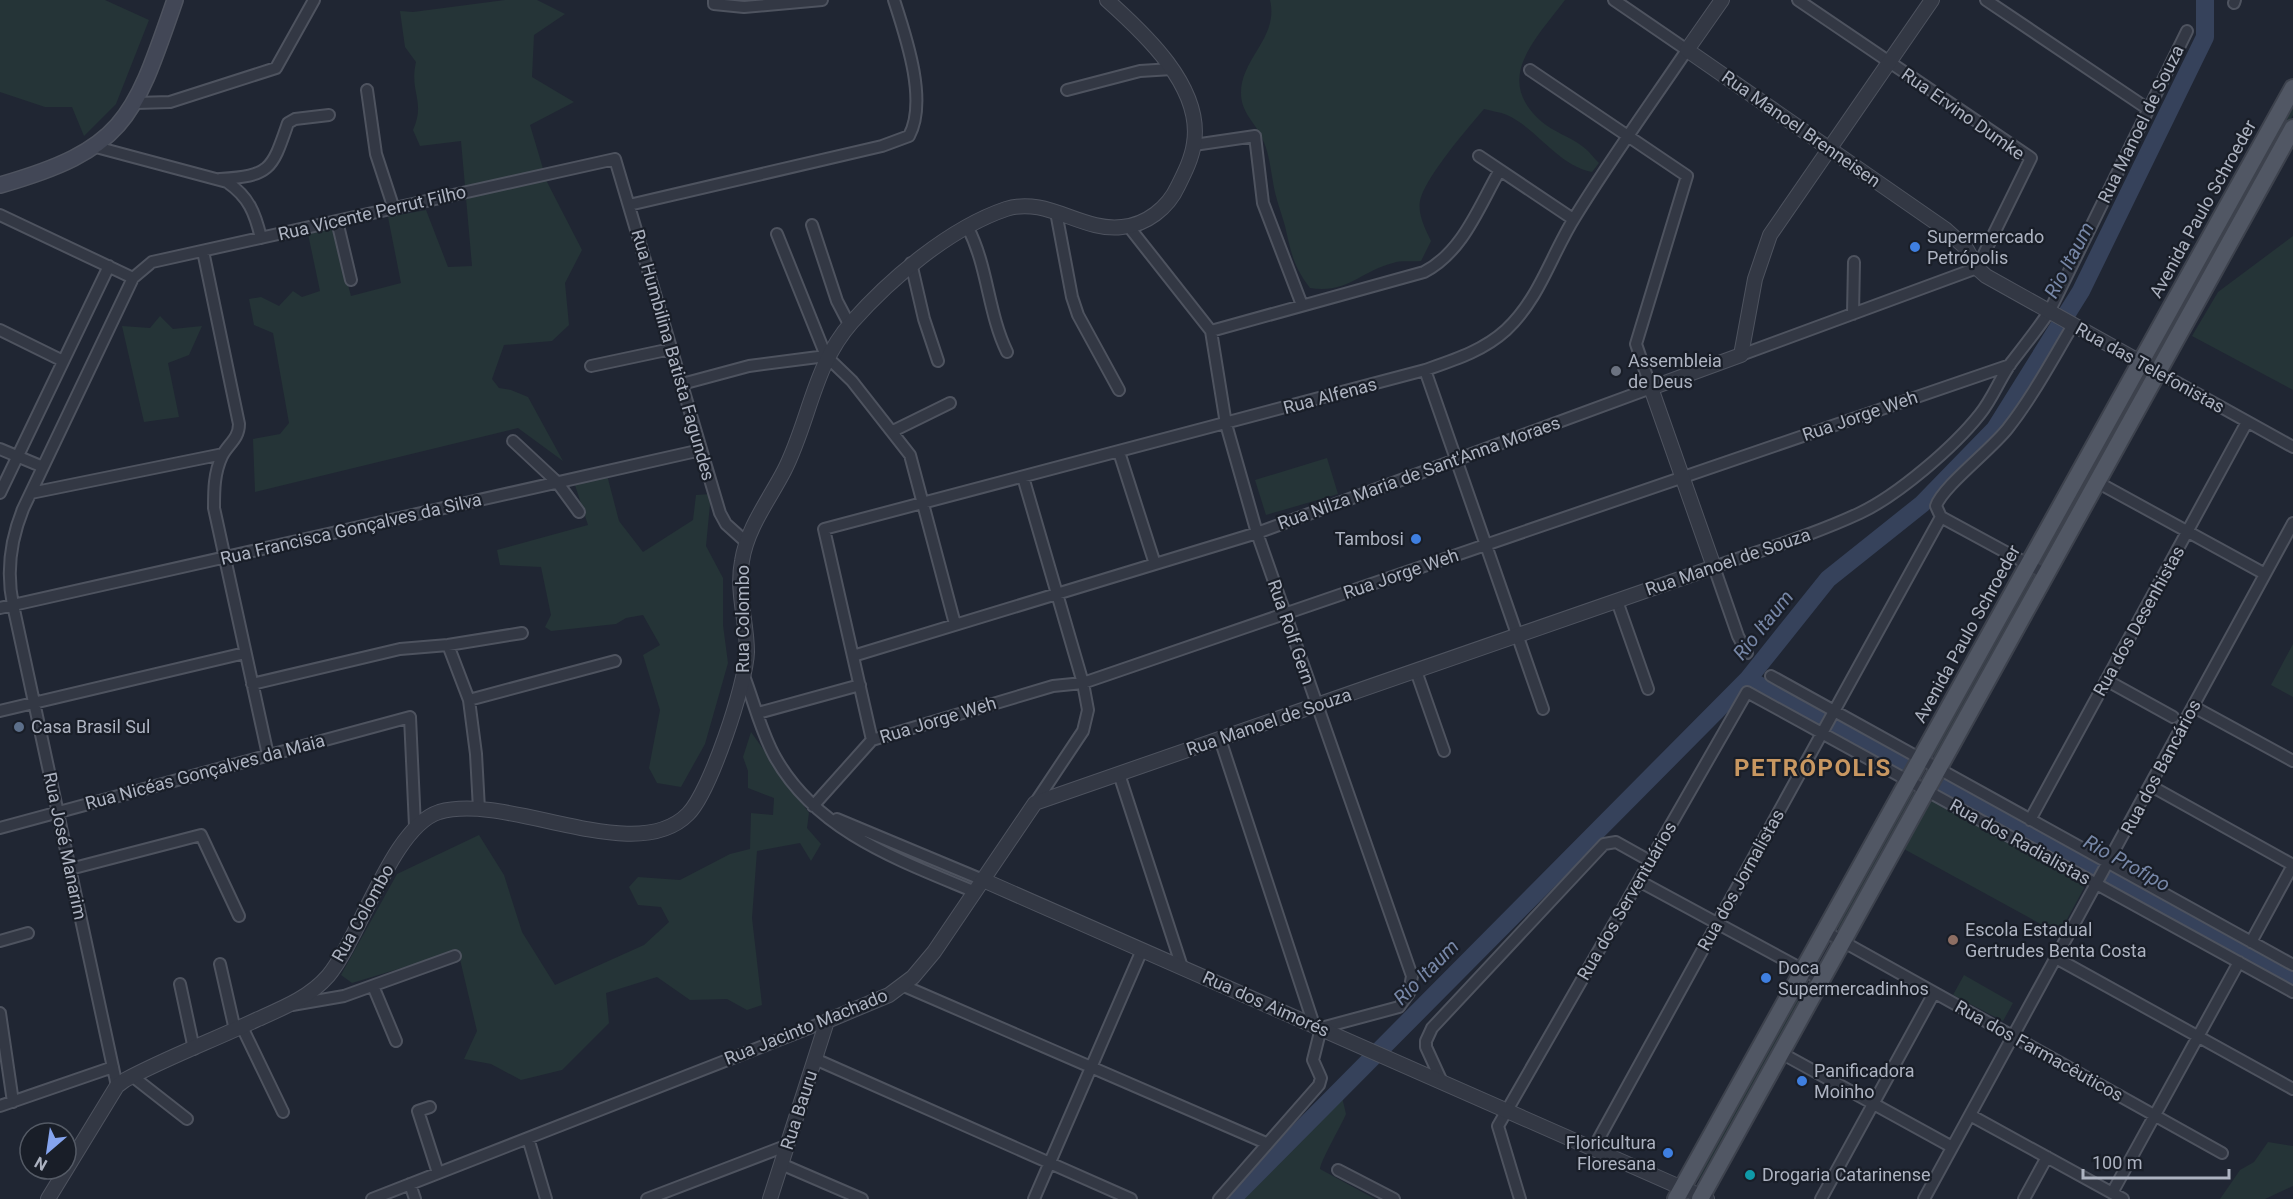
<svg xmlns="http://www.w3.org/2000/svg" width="2293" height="1199" viewBox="0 0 2293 1199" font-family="Roboto,sans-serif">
<rect width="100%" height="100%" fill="#202633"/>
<path fill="#253437" d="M0,0H105L149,20L116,104L84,136L72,107H45L0,92Z
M505,0H537L565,14L534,35L532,77L574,102L530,125L547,182L582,250L565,283L569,325L552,341L504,345L492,379L499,388L511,390L528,397L563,461L518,428L255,492L253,439L280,434L289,423L273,333L254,325L249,299L261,297L279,306L293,291L302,297L320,291L308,234L332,227L351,296L401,283L388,217L426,210L448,267L472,266L461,141L420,146L413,130C426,101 409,92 416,62L405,47L400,11L413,12Z
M1270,0H1565C1536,39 1492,79 1542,122C1554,132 1570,137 1582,146C1588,150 1593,157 1599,163L1592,172C1556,164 1539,130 1507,115C1500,112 1491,111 1484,109C1467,129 1429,173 1421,197C1416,212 1425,228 1431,241L1421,261C1412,262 1401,260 1393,263C1361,271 1347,294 1310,288C1293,266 1291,252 1285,226C1281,211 1275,197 1273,182C1270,166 1269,152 1262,138C1255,122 1241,113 1241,93C1241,58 1279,38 1270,0Z
M2293,101V115L2155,363L2150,360Z
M2293,236V390L2192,336L2218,292Z
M160,316L173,329L202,326L189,355L168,363L179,417L144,422L122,326L150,328Z
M2142,376L2146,377L2046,559L2042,560L2040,558Z
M1327,458L1338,494L1266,515L1255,480Z
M607,475L619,521L643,552L693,520L696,495L711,494L706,546L723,578V625L728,663L705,744L681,787L657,783L649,768L660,710L643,655L660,645L643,615L626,618L616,624L551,631L545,627L551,615L541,567L500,565L497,550L588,525L574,482Z
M2030,577L2034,580L1938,753L1934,755L1933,753Z
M2293,644V697L2271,685Z
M751,732L809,813L807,828L821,844L811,861L800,843L757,851L752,918L762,1005L747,1010L727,999L690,1000L657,977L606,993L609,1023L562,1070L521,1080L491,1064L464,1059L477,1031L458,951L352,983L341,975L397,874L479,835L504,875L522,932L555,985L644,945L669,922L661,907L638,905L629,887L638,877L680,880L730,854L750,849L751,813L773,815L774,798L748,788V771L743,757Z
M1912,790L1915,793L1841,927L1837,928L1835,925Z
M1937,799L2081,880L2084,888L2059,934L1904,849L1930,801Z
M1964,975L2013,1003L2003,1021L1953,995Z
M1801,989L1805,994L1699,1180L1696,1177Z
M1342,1097L1346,1114C1341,1126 1321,1160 1320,1169L1375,1199H1237Z
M2268,1142L2293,1146V1186L2265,1199H2220L2240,1170L2254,1162Z"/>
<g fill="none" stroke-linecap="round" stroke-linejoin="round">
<path stroke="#36425b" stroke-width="18" d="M1748,679L1907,767
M1939,785L2293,980
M1232,1199L1748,679L1828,579L1922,504L1995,429L2081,291L2205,37V0"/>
<g stroke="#4e535f" stroke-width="14">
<path id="minor" d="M714,0V4L744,7L822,0
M1986,0L2148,109
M2234,3L2235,0
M367,90L376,154L394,209
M1067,90L1140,71L1172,69
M136,103L170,102L276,68L314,0
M1194,145L1255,136L1263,203L1302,305
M96,147L227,182C249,197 255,213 261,238
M1479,156L1573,219
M220,179C271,176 272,169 288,123L295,119L329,115
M629,205L882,146L909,136C928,101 906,37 894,0
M1056,212L1072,297L1078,315L1119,390
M0,215L133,278
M337,221L351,280
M812,225L837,301L849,324
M1129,227L1211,331L1226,424L1257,533L1412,976L1409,993L1399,1007L1321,1028L1313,1060L1321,1078L1319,1085L1219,1199
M968,228C988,267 988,313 1007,352
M777,234L826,356L852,381L910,455L955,624
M203,251L239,424C239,439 228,444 222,456C214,473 214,490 214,508L268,755
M911,263L924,319L938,361
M1853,314L1854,262
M0,330L63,361
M1211,331L1424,272C1463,252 1479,206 1500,170
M1741,355L1977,268L2031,158L1798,0
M591,366L671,349
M1425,370L1543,709
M2158,372L2293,447
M682,384L749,366L826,356
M893,431L950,403
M513,441L557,482L579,512
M0,449L43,467
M1119,452L1155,564
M1023,477L1083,683L1088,710L1083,731L1035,803
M2097,482L2265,574
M0,493L109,266
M31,493L223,454
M1941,517L1936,506C1942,487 1992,449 2008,428C2033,396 2052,360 2073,325
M1941,517L2046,574
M1617,601L1648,689
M0,608L701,450
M448,645L469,700L476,754L479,809
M1747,653L1738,636L1714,567C1762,550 1813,535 1860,513C1898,495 1954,447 1980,414C1993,398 2000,378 2011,363C2024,346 2037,330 2049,312L2187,31
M853,656L1257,533L1651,388L1636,344L1687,176L1530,70
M1416,671L1444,751
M744,676C754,702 761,732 775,757C817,832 899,860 975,892
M1771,676L2293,965
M2106,680L2173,717
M252,684L400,649L448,645L522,633
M469,700L615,661
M2194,707L2293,761
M0,711L245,653
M758,713L860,685
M1220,739L1314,1025
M872,740L824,529L1425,370C1454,360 1483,351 1506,330C1540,298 1551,255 1575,217C1610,160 1649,106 1687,50L1614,0
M1119,774L1182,967
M2151,786L2293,865
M813,806L872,740L1053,686L1083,683L2010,365
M837,819L983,880
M2030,820L2247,422
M0,828L410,717L415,826
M70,869L201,835L239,916
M1639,881L1822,980
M1824,931L2222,1153
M0,941L28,933
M2251,942L2293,865
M2056,958L2293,1089
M220,964L235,1030
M180,984L194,1049
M373,986L396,1041
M904,986L1266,1143
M292,1005L344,996L455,956
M0,1013L13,1102
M242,1027L283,1112
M1781,1053L1952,1147
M815,1059L1131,1199
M132,1076L187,1119
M1442,1082L1426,1047V1041L1432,1028L1604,844L1616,842L1650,861
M117,1086L13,605C6,571 10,541 23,509L133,278L152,262L615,159L720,513L726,524L746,542
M0,1106L113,1067
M430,1107L418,1111L438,1173
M1970,1115L2123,1199
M528,1138L546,1199
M1593,1149L1941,517
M781,1164L862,1199
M1338,1170L1394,1199
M410,1184L415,1199
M2112,1193L2239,962
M372,1199L827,1021
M647,1199L788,1145
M1034,1199L1142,950
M1520,1199L1498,1126L1747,692L2293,992
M1821,1199L1934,993
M1924,1199L2293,523
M2024,1199L2047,1157"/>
</g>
<g stroke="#4e535f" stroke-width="16">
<path id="tertiary" d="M1722,0L1687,50L1945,229L1966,248L1977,268L1986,276L2158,372
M983,880L1707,1199
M48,1199L117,1086L125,1080C168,1057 214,1040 258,1019C283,1008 310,997 328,976C361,936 392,827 439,812C509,792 635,868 688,814C710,792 746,684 747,652C747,622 736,592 742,561C747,528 769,500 784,471C810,420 813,366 852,322C891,278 950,228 1006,209C1047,196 1082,232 1122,227C1146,225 1168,208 1178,186C1185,172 1192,158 1194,143C1203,87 1144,33 1107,0
M770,1199L827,1021L889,995L913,977L934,952L1035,803L1714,567L1651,388L1741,355L1755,279L1770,235L1932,0"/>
</g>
<g stroke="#4e535f" stroke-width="18">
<path id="secondary" d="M0,185C126,149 134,118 175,0"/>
</g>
<g stroke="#3d424d" stroke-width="20">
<path id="primary" d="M1676,1199L2293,88
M1700,1199L2293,128"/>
</g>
<use href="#minor" stroke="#333844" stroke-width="10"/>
<use href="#tertiary" stroke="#333844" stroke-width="14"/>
<use href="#secondary" stroke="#424756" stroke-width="15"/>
<use href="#primary" stroke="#515764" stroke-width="16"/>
</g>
<g fill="#3f7fe0" stroke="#191e28" stroke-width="2">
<circle cx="1915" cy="247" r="6"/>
<circle cx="1416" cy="539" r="6"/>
<circle cx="1766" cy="978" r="6"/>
<circle cx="1802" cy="1081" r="6"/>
<circle cx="1668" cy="1153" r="6"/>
</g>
<circle fill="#6b7280" stroke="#191e28" stroke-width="2" cx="1616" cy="371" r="6"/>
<circle fill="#5c6f8a" stroke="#191e28" stroke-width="2" cx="19" cy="727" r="6"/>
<circle fill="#8d6e63" stroke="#191e28" stroke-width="2" cx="1953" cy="940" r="6"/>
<circle fill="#0f9aa8" stroke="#191e28" stroke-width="2" cx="1750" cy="1175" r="6"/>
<g text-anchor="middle" stroke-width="4.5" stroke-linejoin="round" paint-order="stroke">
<g font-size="18" fill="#adb3c1" stroke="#191e28">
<text transform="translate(1963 114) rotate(35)" y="6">Rua Ervino Dumke</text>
<text transform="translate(2141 124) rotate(-64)" y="6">Rua Manoel de Souza</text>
<text transform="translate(1801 129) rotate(35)" y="6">Rua Manoel Brenneisen</text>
<text transform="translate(2203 209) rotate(-61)" y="6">Avenida Paulo Schroeder</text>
<text transform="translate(372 213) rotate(-13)" y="6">Rua Vicente Perrut Filho</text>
<text transform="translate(673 355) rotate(74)" y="6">Rua Humbilina Batista Fagundes</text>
<text transform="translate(2150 368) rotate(29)" y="6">Rua das Telefonistas</text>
<text transform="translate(1330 396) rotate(-15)" y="6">Rua Alfenas</text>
<text transform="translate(1860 416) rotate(-19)" y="6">Rua Jorge Weh</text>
<text transform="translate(1419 473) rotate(-20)" y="6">Rua Nilza Maria de Sant'Anna Moraes</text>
<text transform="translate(351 529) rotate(-13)" y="6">Rua Francisca Gonçalves da Silva</text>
<text transform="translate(1728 562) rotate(-19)" y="6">Rua Manoel de Souza</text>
<text transform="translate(1401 574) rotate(-19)" y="6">Rua Jorge Weh</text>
<text transform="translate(743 619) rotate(-90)" y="6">Rua Colombo</text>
<text transform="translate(2139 621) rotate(-61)" y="6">Rua dos Desenhistas</text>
<text transform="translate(1291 632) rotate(71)" y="6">Rua Rolf Gern</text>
<text transform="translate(1967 634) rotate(-61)" y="6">Avenida Paulo Schroeder</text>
<text transform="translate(938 720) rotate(-17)" y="6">Rua Jorge Weh</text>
<text transform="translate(1269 722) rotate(-19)" y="6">Rua Manoel de Souza</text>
<text transform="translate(2161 767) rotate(-62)" y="6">Rua dos Bancários</text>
<text transform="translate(205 772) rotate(-15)" y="6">Rua Nicéas Gonçalves da Maia</text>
<text transform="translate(2020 842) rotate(29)" y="6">Rua dos Radialistas</text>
<text transform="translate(65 846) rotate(78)" y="6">Rua José Manarim</text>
<text transform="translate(1741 880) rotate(-61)" y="6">Rua dos Jornalistas</text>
<text transform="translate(1627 901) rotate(-60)" y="6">Rua dos Serventuários</text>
<text transform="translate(363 913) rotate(-61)" y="6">Rua Colombo</text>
<text transform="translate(1266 1004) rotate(24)" y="6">Rua dos Aimorés</text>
<text transform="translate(806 1027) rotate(-22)" y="6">Rua Jacinto Machado</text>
<text transform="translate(2039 1051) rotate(29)" y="6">Rua dos Farmacêuticos</text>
<text transform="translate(799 1110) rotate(-72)" y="6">Rua Bauru</text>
</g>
<g font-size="18" fill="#adb3c1" stroke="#191e28" text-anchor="start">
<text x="1927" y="243">Supermercado<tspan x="1927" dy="21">Petrópolis</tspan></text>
<text x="1628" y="367">Assembleia<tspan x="1628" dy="21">de Deus</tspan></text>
<text x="1404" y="545" text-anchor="end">Tambosi</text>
<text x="31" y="733">Casa Brasil Sul</text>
<text x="1965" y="936">Escola Estadual<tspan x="1965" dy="21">Gertrudes Benta Costa</tspan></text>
<text x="1778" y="974">Doca<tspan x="1778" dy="21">Supermercadinhos</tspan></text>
<text x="1814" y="1077">Panificadora<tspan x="1814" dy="21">Moinho</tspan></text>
<text x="1656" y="1149" text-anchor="end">Floricultura<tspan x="1656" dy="21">Floresana</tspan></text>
<text x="1762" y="1181">Drogaria Catarinense</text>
</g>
<g font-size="20" font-style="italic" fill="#7787a7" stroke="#191e28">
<text transform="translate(2069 260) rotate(-62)" y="7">Rio Itaum</text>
<text transform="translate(1763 625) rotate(-51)" y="7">Rio Itaum</text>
<text transform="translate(2127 863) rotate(29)" y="7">Rio Profipo</text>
<text transform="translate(1426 972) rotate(-45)" y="7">Rio Itaum</text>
</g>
<g font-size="24" font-weight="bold" letter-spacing="1.5" fill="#c89761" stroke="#191e28">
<text x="1813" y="776">PETRÓPOLIS</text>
</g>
</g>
<g transform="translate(48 1151) rotate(209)"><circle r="28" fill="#191e28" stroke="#545a65" stroke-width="1.5"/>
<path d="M0-4.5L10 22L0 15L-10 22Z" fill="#85a4ee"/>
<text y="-9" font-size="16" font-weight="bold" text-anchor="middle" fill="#adb3c1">N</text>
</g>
<path d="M2083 1169v9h146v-9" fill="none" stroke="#adb3c1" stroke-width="3"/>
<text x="2092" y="1169" font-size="18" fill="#adb3c1" stroke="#191e28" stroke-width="4.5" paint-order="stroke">100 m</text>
</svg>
